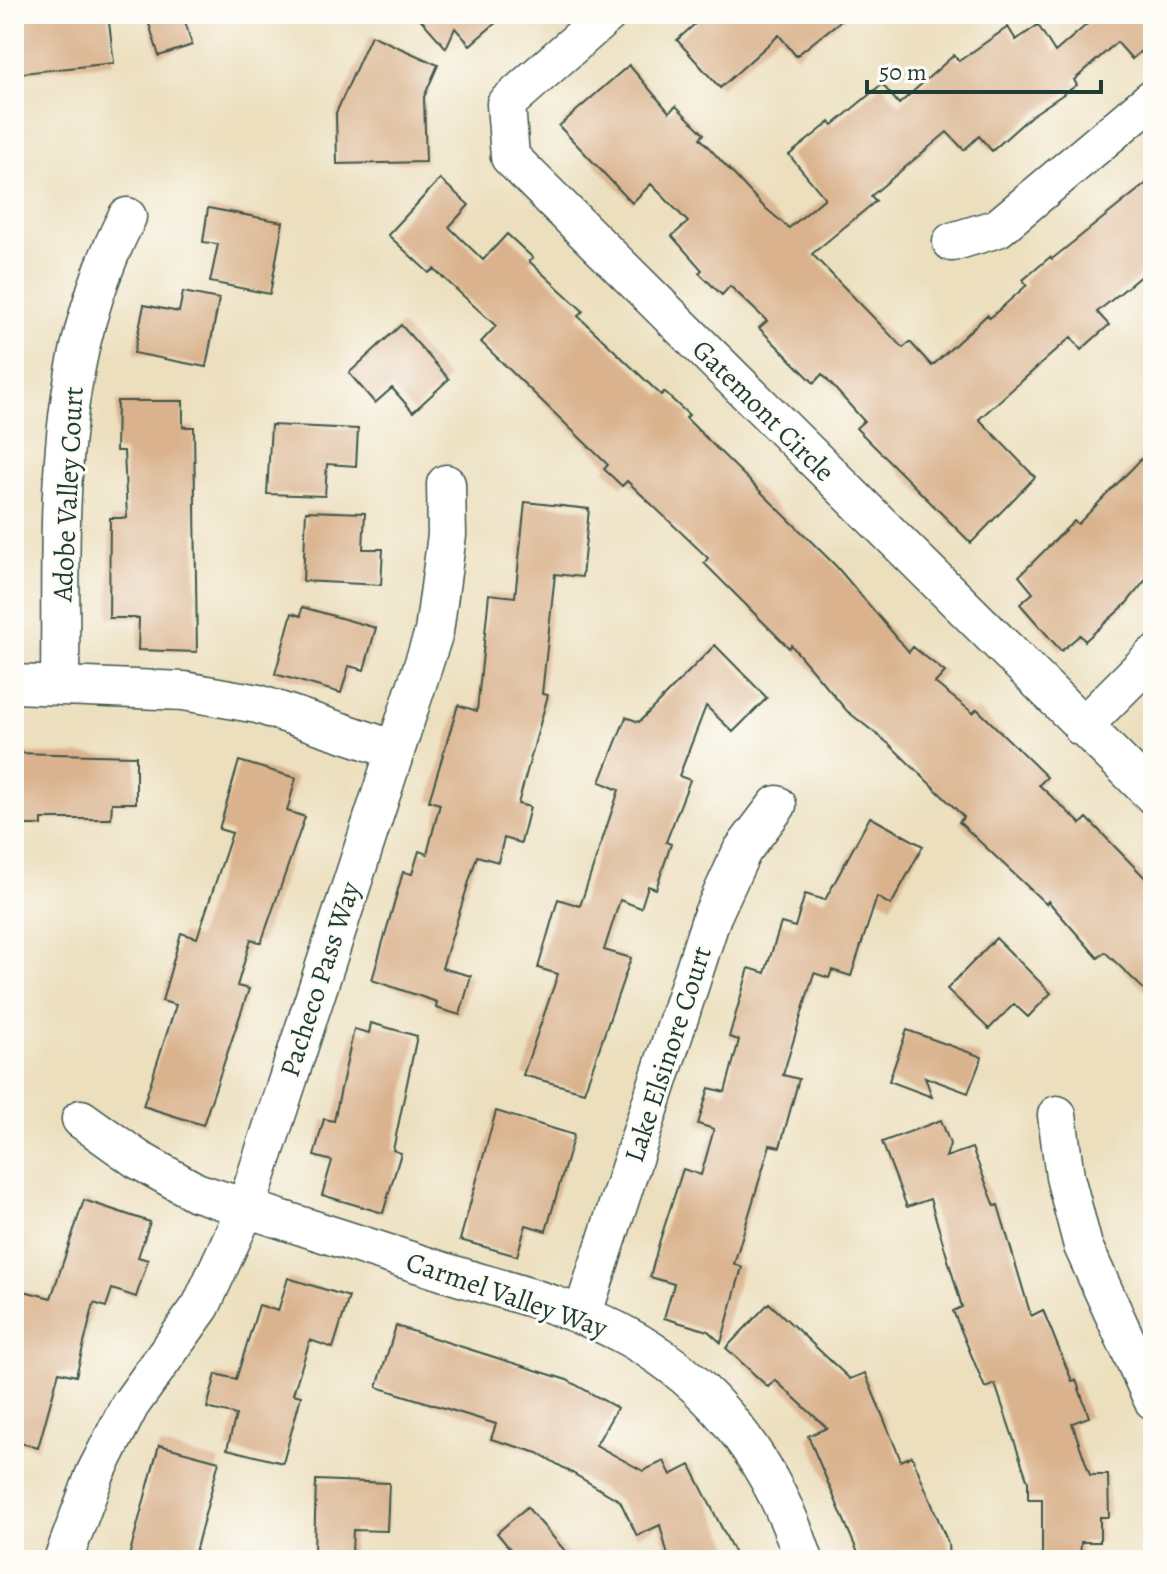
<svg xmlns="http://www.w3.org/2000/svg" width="1167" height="1574" viewBox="0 0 1167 1574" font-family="Alegreya,serif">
<rect width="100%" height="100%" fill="#fdfcf7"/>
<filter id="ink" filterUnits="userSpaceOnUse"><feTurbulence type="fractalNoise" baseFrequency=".0125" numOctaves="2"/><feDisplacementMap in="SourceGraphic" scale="16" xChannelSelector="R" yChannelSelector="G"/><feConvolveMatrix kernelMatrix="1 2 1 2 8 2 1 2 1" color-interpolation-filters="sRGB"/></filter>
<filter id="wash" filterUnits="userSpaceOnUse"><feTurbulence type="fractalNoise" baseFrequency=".006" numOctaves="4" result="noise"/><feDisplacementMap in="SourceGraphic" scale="32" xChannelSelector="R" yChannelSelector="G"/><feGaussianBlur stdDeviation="1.8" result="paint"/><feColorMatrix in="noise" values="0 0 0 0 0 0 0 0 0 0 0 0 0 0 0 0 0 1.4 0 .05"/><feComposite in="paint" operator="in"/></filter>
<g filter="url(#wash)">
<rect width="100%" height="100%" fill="#ecdfbe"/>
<g id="blocks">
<path fill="#dab38e" d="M14,14H108L114,63L14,74Z
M146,14H183L192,45L159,56Z
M416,14H506L470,45L455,28L446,48Z
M706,14H849L796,56L779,35L720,88L677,40Z
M1099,14H1153V40L1132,59L1117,42L1074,80L1077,85L1031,116L992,151L979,136L964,150L947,132L871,196L876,201L812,254L903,348L910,342L932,366L987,315L990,318L1027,285L1023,280L1050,257L1052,259L1153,178V266L1097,312L1109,325L1081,350L1071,337L979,419L1035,477L971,543L856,428L864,421L822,374L814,383L759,328L767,321L730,286L722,295L699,273L702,270L672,236L688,222L651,184L632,203L559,126L629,65L669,112L676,106L704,134L700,138L763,206L789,228L825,198L789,155L830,122L833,125L882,84L899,104L954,55L959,61L1008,27L1016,40L1038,25L1055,52Z
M371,35L438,65L424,97L426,162L337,164L336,113Z
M440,179L469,205L449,227L483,260L507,234L533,258L529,261L583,311L578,316L661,395L664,392L689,415L686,418L836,566L909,652L913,647L945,672L935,683L973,713L977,709L1047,777L1039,785L1081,824L1087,818L1153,886V998L1105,952L1098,958L1048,901L1046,904L959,822L964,817L889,744L847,711L791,645L789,648L704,563L708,558L627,481L622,486L604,469L608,465L481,342L496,326L434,269L429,273L388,235Z
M208,208L283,222L270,294L210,282L218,244L203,242Z
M183,292L219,299L206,367L134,353L144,305L179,312Z
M401,325L449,379L413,412L392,388L375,403L349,373Z
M117,401H183V427H194L197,652L138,650L139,618H109L110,518H127L124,451H116Z
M271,425L358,429L356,466L327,464L325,496L267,494Z
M1153,447V571L1126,604L1085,641L1080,635L1061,651L1020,604L1033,593L1019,576L1074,521L1078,524Z
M525,502L589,509L582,577L555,574L542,694L548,695L518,804L530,807L521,843L504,838L498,862L477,856L442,968L471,976L460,1015L436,1008L437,1002L372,980L403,872L412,874L419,851L427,854L440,804L429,801L458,705L477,711L489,594L515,597Z
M306,511L365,513L363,549H383L381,585L303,581Z
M302,607L376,628L364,670L349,666L341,693L275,674L292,613L301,616Z
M715,645L767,698L733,732L706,706L679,776L690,780L666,842L671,844L656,889L648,886L641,908L620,900L604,950L631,958L584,1092L523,1075L558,974L538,968L558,899L580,906L619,790L600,782L626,717L639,722Z
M14,753L136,756V803H112L111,819H42V825H14Z
M239,761L296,778L287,811L305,817L261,943L251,939L237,986L249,989L203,1125L143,1106L176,1005L162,1001L181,933L197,938L232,833L219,829Z
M870,817L923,846L891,905L877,897L851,976L832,970L829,978L814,973L783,1075L799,1079L780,1147L770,1145L734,1264L742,1267L721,1343L708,1331L664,1318L674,1284L650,1277L659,1243L683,1169L701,1175L714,1129L698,1124L709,1088L725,1092L739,1040L729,1037L749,968L765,973L781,923L795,927L805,894L825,900Z
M996,938L1051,993L1028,1017L1014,1004L989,1029L947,989Z
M371,1023L417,1036L393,1150L401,1153L383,1213L322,1195L332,1161L314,1156L324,1119L334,1121L354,1029L369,1033Z
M907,1030L982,1057L968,1093L925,1077L932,1097L889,1081Z
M496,1111L574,1135L546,1231L526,1225L517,1256L460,1240Z
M941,1120L950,1144L946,1157L972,1148L995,1206L998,1205L1031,1316L1043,1310L1072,1381L1076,1380L1089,1417L1072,1423L1090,1475H1108L1109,1517H1100V1542H1081L1080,1560H1042V1499H1028V1482L995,1384L985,1388L953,1311L962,1307L930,1199L907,1207L882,1142Z
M84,1200L150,1222L138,1257L148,1260L136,1297L112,1289L106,1307L94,1303L76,1376L59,1372L38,1448L14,1441V1312L20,1290L51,1298Z
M288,1278L349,1297L333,1348L310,1340L293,1394L301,1396L283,1463L227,1449L236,1415L207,1408L216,1374L236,1379L259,1305L278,1311Z
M769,1303L850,1379L865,1373L901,1461L912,1456L948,1543L949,1560H861L808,1436L827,1428L775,1380L768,1387L726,1348Z
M396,1326L567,1380L617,1408L596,1445L643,1471L664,1461L671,1475L690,1465L738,1560H669L660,1525L637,1536L620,1501L538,1453L491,1439L496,1424L377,1387Z
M159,1445L219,1461L193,1560H128Z
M316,1480L389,1483L387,1531L353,1530L352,1553L314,1552Z
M527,1507L573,1560H519L497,1533Z"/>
</g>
</g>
<g filter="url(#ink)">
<use href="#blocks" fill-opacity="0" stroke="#3e5549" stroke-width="2"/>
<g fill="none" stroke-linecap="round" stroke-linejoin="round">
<g stroke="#3e5549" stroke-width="41">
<path id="minor" d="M608,14L506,104L510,157L1153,795
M952,242L998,228L1153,98
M14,684L184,691L258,704L392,749
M60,684C62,520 49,369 127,217
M1082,727L1153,656
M1057,1115L1065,1177L1083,1246L1153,1400
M81,1119L137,1159L196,1192C281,1219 366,1247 451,1274C506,1291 566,1305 617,1331C712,1379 771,1461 804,1560
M582,1316L712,916L742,851L777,805
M63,1560L95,1474L130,1405L201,1306L246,1208L434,632L447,535L446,484"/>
</g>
<use href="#minor" stroke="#fff" stroke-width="38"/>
</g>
</g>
<g text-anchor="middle" stroke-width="6" stroke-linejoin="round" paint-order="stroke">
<g font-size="28" fill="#1f3d34" stroke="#fdfcf7">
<text transform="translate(764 410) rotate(45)" y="10">Gatemont Circle</text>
<text transform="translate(67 494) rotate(-87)" y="10">Adobe Valley Court</text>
<text transform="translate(319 979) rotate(-72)" y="10">Pacheco Pass Way</text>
<text transform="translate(667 1054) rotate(-72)" y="10">Lake Elsinore Court</text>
<text transform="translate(507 1294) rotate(19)" y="10">Carmel Valley Way</text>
</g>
</g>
<rect width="1167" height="1574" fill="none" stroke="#fdfcf7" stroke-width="48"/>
<path d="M867 80v12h234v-12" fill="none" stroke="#1f3d34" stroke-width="4"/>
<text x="879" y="80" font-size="24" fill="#1f3d34" stroke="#fdfcf7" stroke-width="6" paint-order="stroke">50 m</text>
</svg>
